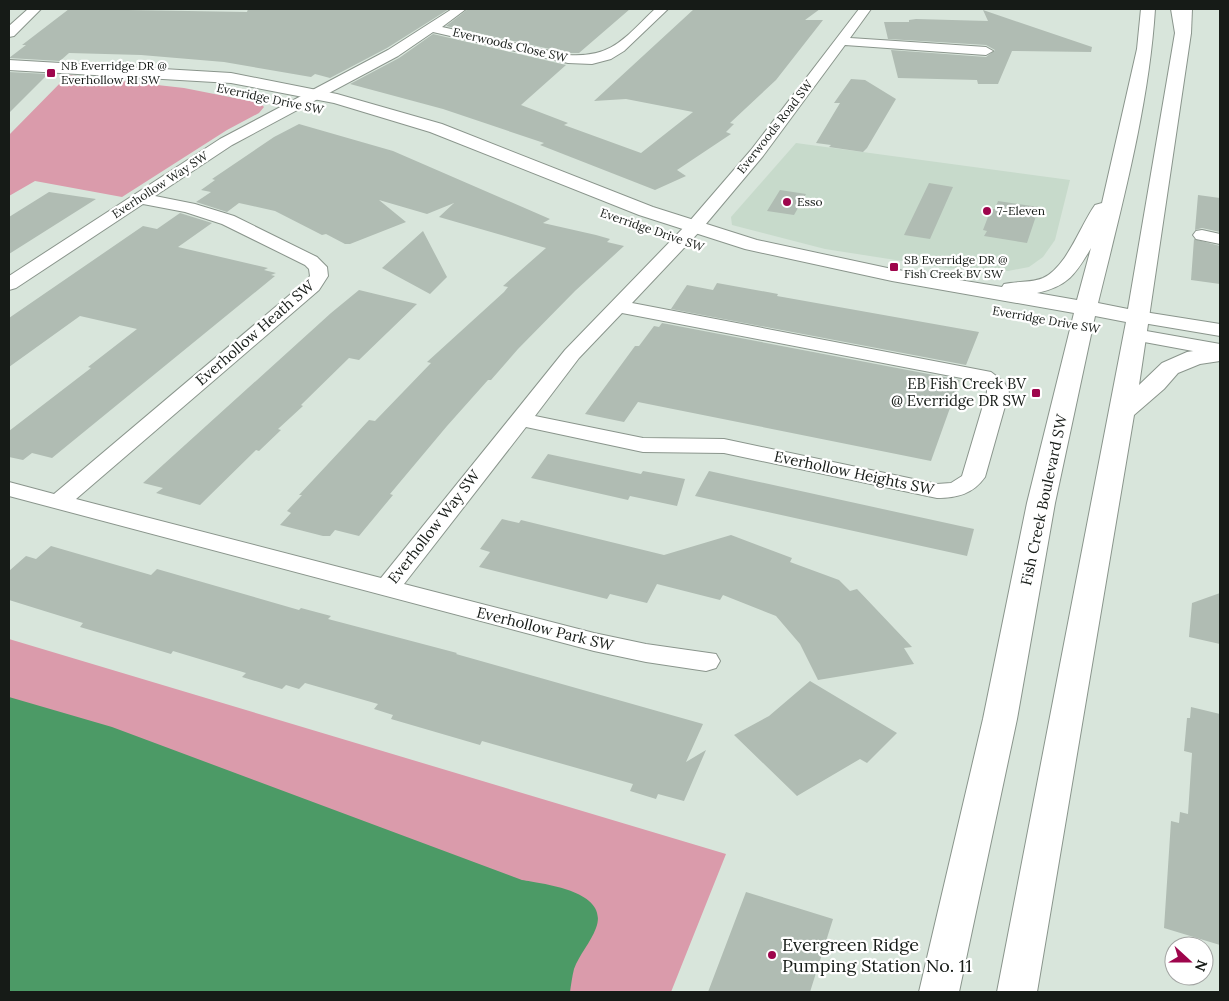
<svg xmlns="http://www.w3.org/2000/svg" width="1229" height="1001" viewBox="0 0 1229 1001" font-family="Lora,serif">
<rect width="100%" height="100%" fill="#d8e5db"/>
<path fill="#c7dacb" d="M796,143L1070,180L1055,240L1043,257L1029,267L1008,271L947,268L825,249L732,225L731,217Z"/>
<path fill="#da9bab" d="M68,75L184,88L260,103L264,107L259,113L227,130L122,197L35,181L9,196V135Z
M9,639L726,854L671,992H9Z"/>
<path fill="#4c9a66" d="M9,697L112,727L522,880C544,884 610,891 596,928C591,942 579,955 574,969C572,977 571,985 570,992H9Z"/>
<path fill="#b0bcb3" d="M69,9L247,12L248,9H449L387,48L330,78L315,74L311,77L224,62L141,55L69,53L60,61L9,58L26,45H22Z
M468,9H630L579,53H568L446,26Z
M694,9H820L805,20H823L776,80L730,123L734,124L726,132L731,134L677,170L686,176L655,190L540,145L544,143L443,109L350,84L399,58L433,34L566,65L521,105L568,123L564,125L641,153L693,112L626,99L594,101Z
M983,10L1092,47L1091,52L1012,51L998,84H978L977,80L898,78L891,50L986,57L995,50L986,45L888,39L884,22H909V20L916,19L988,21Z
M9,72L48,74L9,113Z
M851,79L865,80L896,99L867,148L863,152L829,147L831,145L816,143L840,103H834Z
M299,124L393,151L550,219L543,223L596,235L610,239L607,242L624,246L575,291L518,349L491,380H488L447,426L390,494L393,495L359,536L335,530L330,536H323L280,525L291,513L287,511L302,495H299L369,420L375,421L431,363L427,362L504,292L508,287L503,286L546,248L439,217L454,203L427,214L379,200L406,222L350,244H345L326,234L322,235L275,211L239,203L227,212L196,202L211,192L201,190L215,180L212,179L274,137Z
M929,183L953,187L930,239L904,235Z
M780,190L806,194L794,215L767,211Z
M49,192L96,199L9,254V217Z
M1198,195L1220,198V232L1202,228L1195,230Z
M998,201L1039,207L1027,243L984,236L987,231L983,230L991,209H995Z
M180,213L212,223L178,247L268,268L264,270L276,273L271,275L275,276L52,458L32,453L23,460L9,457V431L91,368L88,367L137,329L80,316L9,367V318L143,226L157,229Z
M423,231L447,277L430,294L382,268Z
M1194,239L1220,246V284L1191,280Z
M717,283L778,294L777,296L979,332L966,365L671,309L687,285L713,290Z
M359,290L417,304L359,360L349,358L301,405L303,406L278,429L281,430L259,451L256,450L200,505L156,493L163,488L143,483L331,313Z
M662,323L960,380L931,461L638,402L624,422L585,414L635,346H639L654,326L659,327Z
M548,454L641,474L643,471L685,479L677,506L630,496L628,500L531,478Z
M709,471L974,529L967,556L695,496Z
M502,519L519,523L521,520L664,555L731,535L792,558L790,562L839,580L850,591L857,589L912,647L904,648L914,664L818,680L800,644L776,616L723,595L720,600L657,584L647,603L610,594L607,599L479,567L490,552L480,549Z
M51,546L151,575L157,569L299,610L301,608L331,616L328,619L457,653L456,654L703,724L686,762L706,750L684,801L658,794L656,799L630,791L633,784L482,741L480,745L391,719L393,715L374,709L378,704L305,683L299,689L286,685L282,689L242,677L246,673L173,651L171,654L131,642L80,627L83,623L9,600V571L26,556L36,559Z
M1220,593V644L1189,637L1192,603Z
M810,681L897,733L867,763L860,759L797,796L734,735L769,716Z
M1191,707L1220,714V945L1164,928L1171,821L1179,823L1180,812L1188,814L1192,753L1184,751L1187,718H1190Z
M746,892L833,919L810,992H708Z"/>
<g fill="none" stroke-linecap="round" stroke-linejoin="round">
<g stroke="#8a958c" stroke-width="2">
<path id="street" d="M28,9H41L14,36L9,37V26Z
M452,9H466L442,27L568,55C613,58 625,37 655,9H668L624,51L611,59L592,64L568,63L433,32L398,56L232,145L155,196L195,204L234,216L317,257L327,267L328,276L319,290L76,499L381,578L565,350L688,223L751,150L859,9H871L850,38L986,47L993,51L986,55L845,45L763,156L700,231L632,303L991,372L1004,382L1009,392L985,477C973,494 957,498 937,498L724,453L643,452L526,427L404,584L594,633L646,644L716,654L720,661L716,668L706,671L646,662L594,651L9,496V482L54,494L305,282L310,276L309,269L305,265L222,224L185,212L143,204L16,288L9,290V276L220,139L388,50ZM622,313L977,381L987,388V392L962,476L951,483L937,484L724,439L643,438L535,416L579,358Z
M1202,230L1220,234V244L1196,239L1193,235L1196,231Z
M1138,311L1220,324V336L1131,321L1128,317L1131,313Z
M1135,329L1220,344V356L1128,339L1125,335L1128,331Z"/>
</g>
<g stroke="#8a958c" stroke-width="2">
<path id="secondary" d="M1141,9H1155C1149,106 1121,209 1098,303L1128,309L1175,33L1171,9H1185L1191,33L1139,385L1162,363L1187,352L1220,347V361L1200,364L1178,373L1164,389L1134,415L1037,992H997L1126,322L1095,316L1055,503L1017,719L959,992H919L983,719L1027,503L1074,313L892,281L745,249L639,215L430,132L334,103L231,83L9,70V60L231,73L337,94L442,124L653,207L757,240L892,269L1002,287L1004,284C1017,281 1031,283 1043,278C1067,267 1080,226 1095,205L1102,203L1137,49ZM1091,248L1077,300L1037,293C1068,286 1075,275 1091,248Z"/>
</g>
<g stroke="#8a958c" stroke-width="2">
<path id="highway" d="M1178,9H1192L1191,33L1188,36H1178L1175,33Z"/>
</g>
<use href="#street" fill="#fff" fill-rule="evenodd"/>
<use href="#secondary" fill="#fff" fill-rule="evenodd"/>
<use href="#highway" fill="#fff" fill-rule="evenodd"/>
</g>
<g fill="#9e054c" stroke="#fff" stroke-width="2">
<rect x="46" y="68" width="10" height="10" rx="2.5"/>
<circle cx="787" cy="202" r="5"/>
<circle cx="987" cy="211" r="5"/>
<rect x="889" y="262" width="10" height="10" rx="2.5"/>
<rect x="1031" y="388" width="10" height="10" rx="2.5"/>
<circle cx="772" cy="955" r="5"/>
</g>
<g text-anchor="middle" stroke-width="4.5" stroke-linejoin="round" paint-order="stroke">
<g font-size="12" fill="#161b17" stroke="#fff">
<text transform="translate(510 45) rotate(13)" y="4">Everwoods Close SW</text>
<text transform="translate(270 99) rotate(12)" y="4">Everridge Drive SW</text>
<text transform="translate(775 127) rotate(-52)" y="4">Everwoods Road SW</text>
<text transform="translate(160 185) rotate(-33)" y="4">Everhollow Way SW</text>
<text transform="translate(652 230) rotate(19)" y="4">Everridge Drive SW</text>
<text transform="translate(1046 320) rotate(10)" y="4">Everridge Drive SW</text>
</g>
<g font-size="12" fill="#161b17" stroke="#fff" text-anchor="start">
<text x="61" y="70">NB Everridge DR @<tspan x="61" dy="14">Everhollow RI SW</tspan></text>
<text x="797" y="206">Esso</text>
<text x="997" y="215">7-Eleven</text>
<text x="904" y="264">SB Everridge DR @<tspan x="904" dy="14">Fish Creek BV SW</tspan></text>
</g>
<g font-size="15" fill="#161b17" stroke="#fff">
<text transform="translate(255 333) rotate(-41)" y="5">Everhollow Heath SW</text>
<text transform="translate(854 473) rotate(12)" y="5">Everhollow Heights SW</text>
<text transform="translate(1044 500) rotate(-78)" y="5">Fish Creek Boulevard SW</text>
<text transform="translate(434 527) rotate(-52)" y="5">Everhollow Way SW</text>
<text transform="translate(545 629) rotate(14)" y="5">Everhollow Park SW</text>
</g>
<g font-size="15" fill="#161b17" stroke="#fff" text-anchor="end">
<text x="1026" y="389">EB Fish Creek BV<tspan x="1026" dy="17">@ Everridge DR SW</tspan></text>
</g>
<g font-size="18" fill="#161b17" stroke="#fff" text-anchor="start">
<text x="782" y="951">Evergreen Ridge<tspan x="782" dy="21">Pumping Station No. 11</tspan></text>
</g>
</g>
<rect width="1229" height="1001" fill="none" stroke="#161b17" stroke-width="20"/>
<g transform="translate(1189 961) rotate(111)"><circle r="24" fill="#ffffff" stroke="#a2a4a2"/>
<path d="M0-4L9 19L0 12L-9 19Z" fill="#9e054c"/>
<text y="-8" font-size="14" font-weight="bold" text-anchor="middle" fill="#161b17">N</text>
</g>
</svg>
